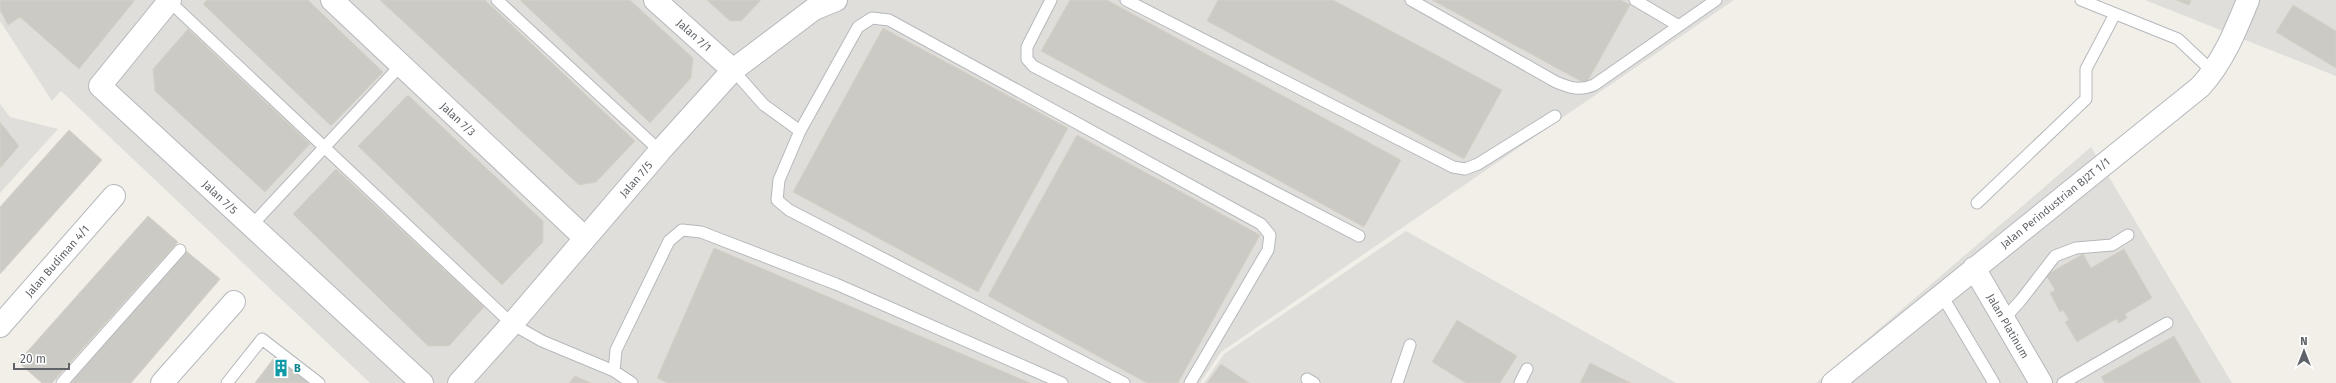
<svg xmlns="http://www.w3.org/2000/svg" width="2336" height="383" viewBox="0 0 2336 383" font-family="'Fira Sans',sans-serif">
<rect width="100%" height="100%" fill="#f1efe8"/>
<path fill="#e0deda" d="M0,0H1734L1221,352L1200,383H370L61,91L52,101L0,21Z
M2145,0H2336V76Z
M0,104L10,117L58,129L0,193Z
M2091,147L2232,383H1816Z
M1406,231L1676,383H1204L1224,354Z"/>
<path fill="#cccac5" stroke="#d6d1c6" d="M0,0H135L79,69L20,17L8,25L0,10Z
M207,0H308L383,72L331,126L203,4Z
M380,0H485L635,141L596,182L579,185Z
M520,0H630L693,58L691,78L650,123Z
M707,0H761L741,21H730Z
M1070,0H1107L1401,160L1364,227L1041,51Z
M1218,0H1333L1502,90L1464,159L1207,21Z
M1432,0H1621L1630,5L1586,84Z
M2176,0H2191L2189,5Z
M2293,5L2336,31V68L2276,32Z
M883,28L1068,128L978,292L793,192Z
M188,29L310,144L265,192L155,91L153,69Z
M408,95L543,221V242L502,285L358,146Z
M0,122L19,146L0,168Z
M69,130L102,160L0,274V207Z
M1077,135L1260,235L1178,383H1147L988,296Z
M336,169L484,307L449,346H428L293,214Z
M148,216L178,242L52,383H42L18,362Z
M714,248L1030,383H668L657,378Z
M2124,249L2152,298L2125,314L2127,318L2119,323L2116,319L2077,342L2065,322L2069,320L2063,310L2060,312L2050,293L2055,290L2046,275L2083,254L2091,268Z
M185,250L220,279L131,383H71Z
M1457,320L1517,356L1500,383H1466L1432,362Z
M2174,336L2201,383H2105L2101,377Z
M277,354L316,383H255Z
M1590,363L1631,383H1580Z
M1221,364L1249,383H1207Z
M575,376L591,383H569Z"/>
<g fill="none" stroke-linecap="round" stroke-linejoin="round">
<g stroke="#b5b8bc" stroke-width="13">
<path id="service" d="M497,0L660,151
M1051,0L1027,47V59L1033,66L1359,236
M1126,0L1453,167L1465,169L1478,164L1555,116
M1411,0L1556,82C1570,88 1580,91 1594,85L1716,0
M1635,0L1679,26
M2081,0L2178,39L2213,72
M169,1L512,324L542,341L614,371L632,383
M733,70L764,105L800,131L779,180L777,200L789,210L1124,383
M800,131L858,27L872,18L889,20L1261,224L1270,235L1268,250L1190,383
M1977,203L2086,99V69L2115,14
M251,226L401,65
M1941,294L1994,383
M2004,319L2021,300L2055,256L2076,248L2112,245L2128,235
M614,371L616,350L669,241L682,230L701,232L836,284L1062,383
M1307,379L1314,383
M62,383L180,250
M227,383L262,339L319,383
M1397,383L1410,345
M1520,383L1527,369
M2063,383L2167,323"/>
</g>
<g stroke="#b5b8bc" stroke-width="24">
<path id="minor" d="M170,0L100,86L422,383
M332,0L585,238
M655,0L733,70
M1974,268L2041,383
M0,326L114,196
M162,383L234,302
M459,383L512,324L660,151L733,70L814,9L836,0
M1833,383L2200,87C2223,62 2235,32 2248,0"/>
</g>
<use href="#service" stroke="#fff" stroke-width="11"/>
<use href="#minor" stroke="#fff" stroke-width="22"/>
</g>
<defs>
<g id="building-bare" transform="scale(1.38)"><path d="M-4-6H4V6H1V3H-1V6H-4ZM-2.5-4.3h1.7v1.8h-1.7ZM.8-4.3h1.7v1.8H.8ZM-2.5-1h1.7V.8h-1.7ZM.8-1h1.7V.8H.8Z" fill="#0f9aa8" stroke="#fff" stroke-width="2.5" paint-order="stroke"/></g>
</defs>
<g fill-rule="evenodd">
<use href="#building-bare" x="281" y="368"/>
</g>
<g text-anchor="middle" stroke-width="3.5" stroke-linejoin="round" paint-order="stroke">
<g font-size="11" fill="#5f6368" stroke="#fff">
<text transform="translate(694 35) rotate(42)" y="4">Jalan 7/1</text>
<text transform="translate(458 119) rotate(43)" y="4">Jalan 7/3</text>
<text transform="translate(636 179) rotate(-49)" y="4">Jalan 7/5</text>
<text transform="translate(220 197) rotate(43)" y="4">Jalan 7/5</text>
<text transform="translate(2055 203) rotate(-39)" y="4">Jalan Perindustrian BJ2T 1/1</text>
<text transform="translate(57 261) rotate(-49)" y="4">Jalan Budiman 4/1</text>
<text transform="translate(2008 326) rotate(60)" y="4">Jalan Platinum</text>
</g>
<g font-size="11" font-weight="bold" fill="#0d838f" stroke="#fff" text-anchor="start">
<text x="294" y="372">B</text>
</g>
</g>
<g transform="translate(2304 351)" stroke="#ffffff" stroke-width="3" paint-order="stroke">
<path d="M0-3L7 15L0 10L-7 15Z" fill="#5f6368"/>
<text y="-6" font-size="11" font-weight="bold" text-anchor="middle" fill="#5f6368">N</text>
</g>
<path d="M14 363v6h55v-6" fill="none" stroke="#5f6368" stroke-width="2"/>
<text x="20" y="363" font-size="12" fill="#5f6368" stroke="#ffffff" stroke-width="3" paint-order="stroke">20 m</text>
</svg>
